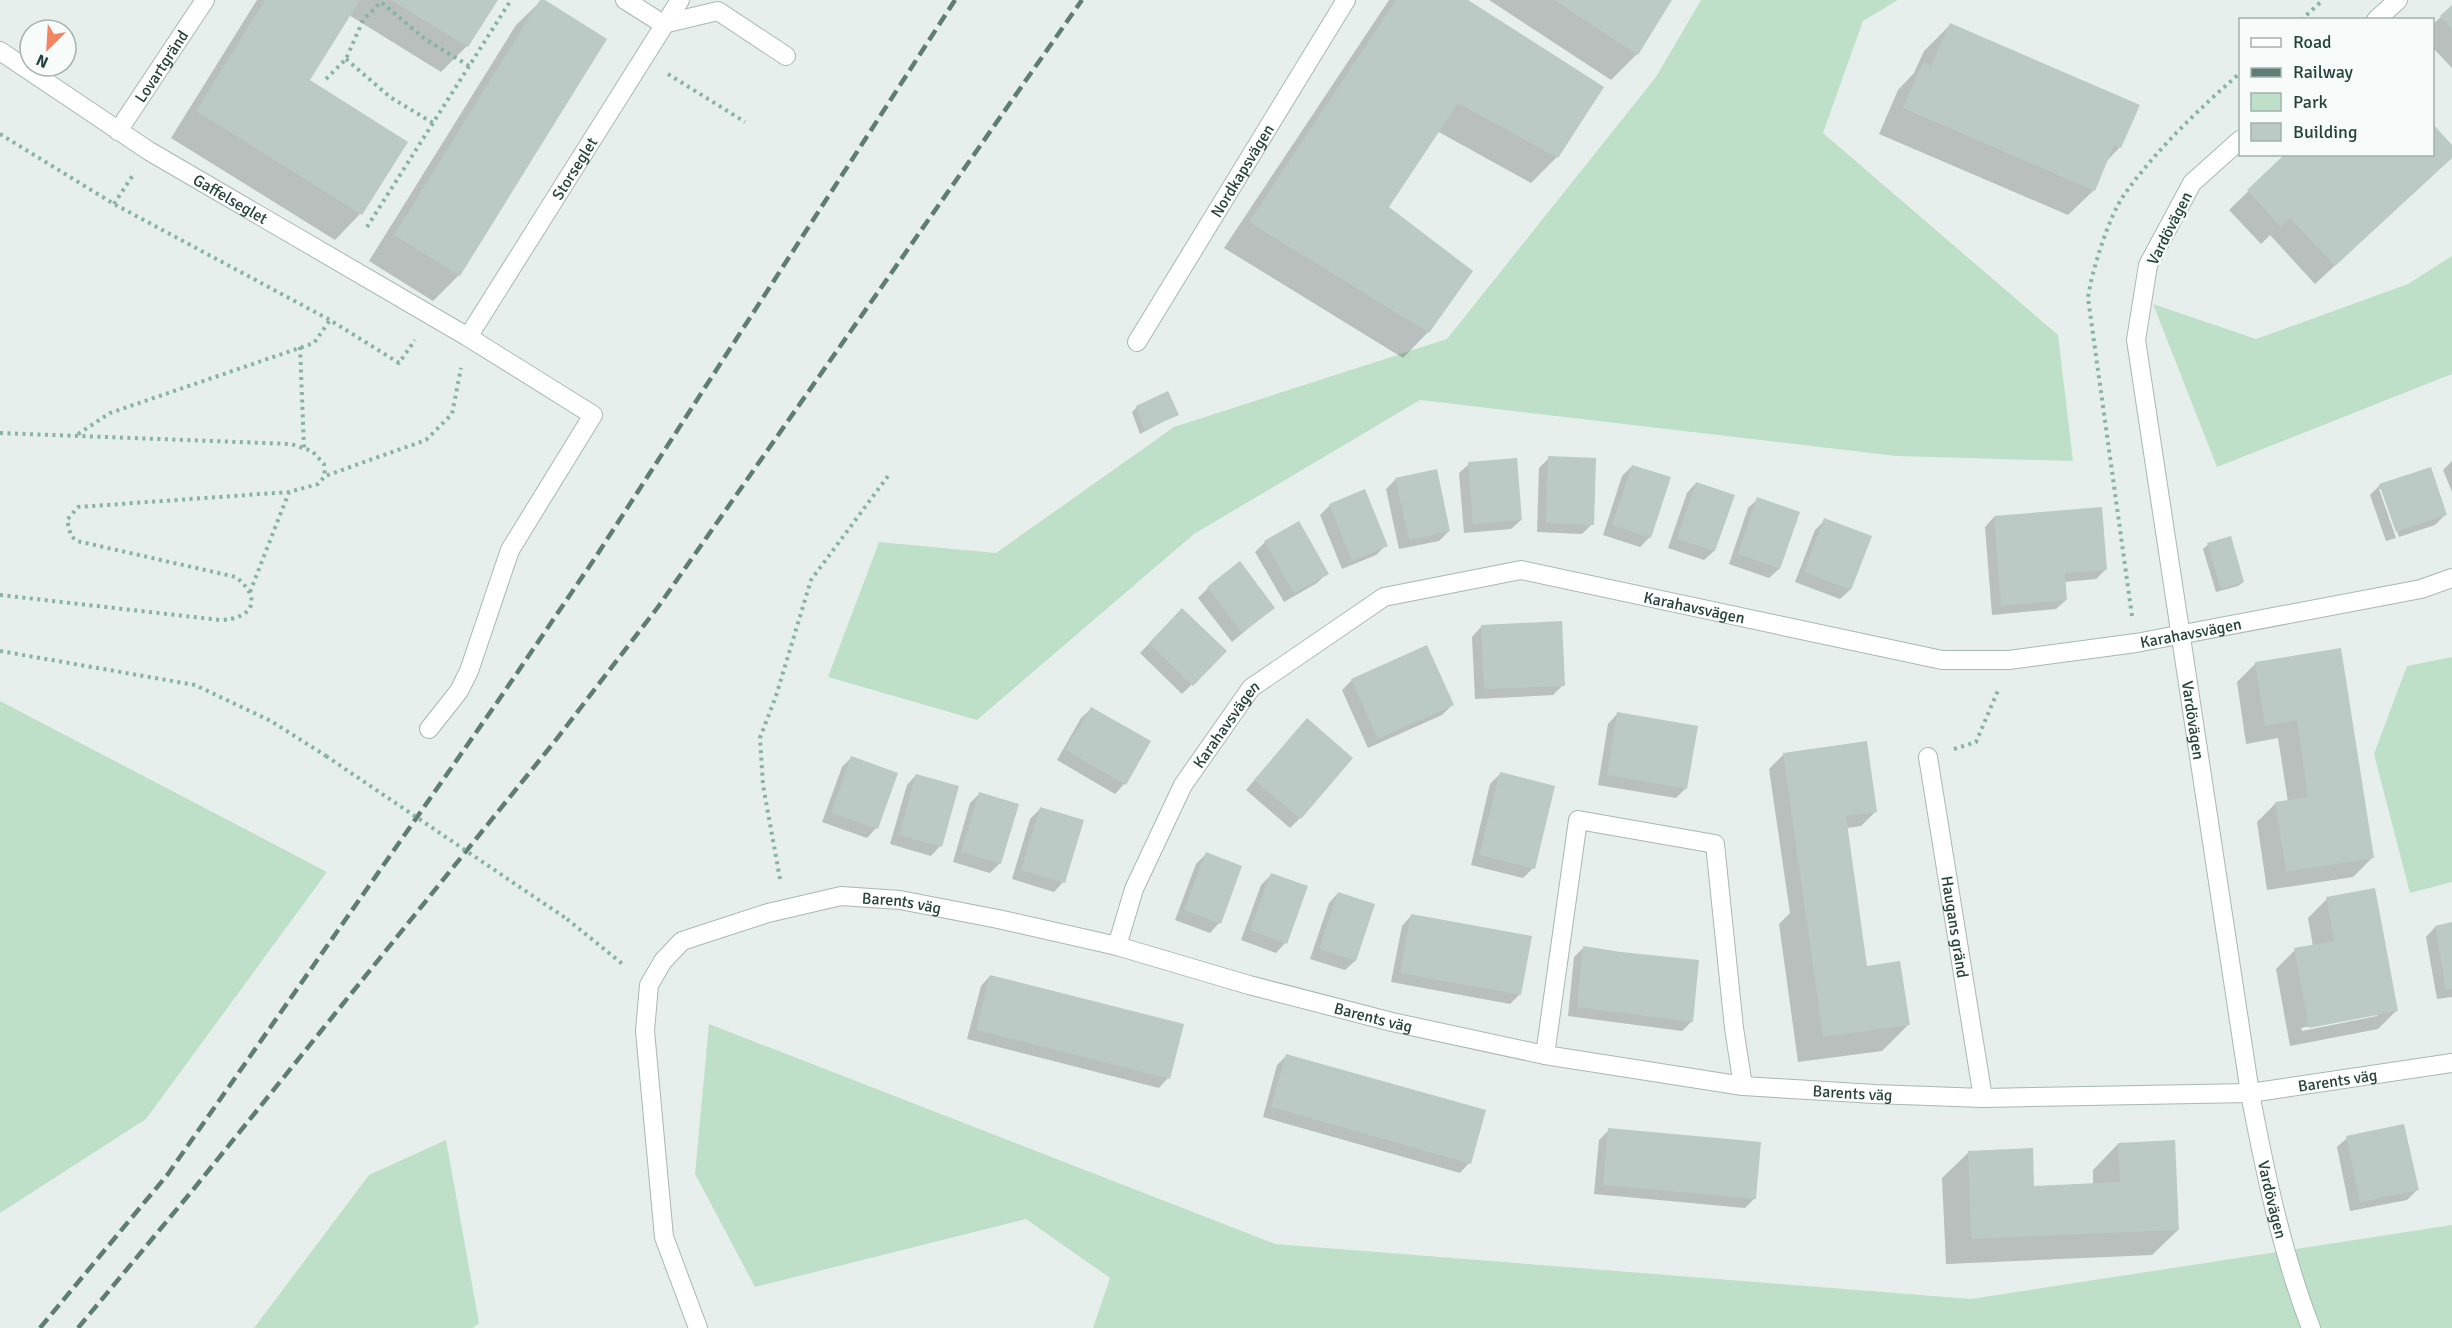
<svg xmlns="http://www.w3.org/2000/svg" width="2452" height="1328" viewBox="0 0 2452 1328" font-family="Signika,sans-serif">
<rect width="100%" height="100%" fill="#e6efeb"/>
<path fill="#bfe0c8" d="M1701,0H1898L1863,21L1823,133L2058,335L2073,461L1896,456L1420,400L1194,534L977,720L828,677L879,542L996,553L1174,427L1447,339L1656,77Z
M2452,256V374L2217,467L2153,304L2256,339L2408,284Z
M2452,657V882L2410,893L2374,754L2407,666Z
M0,701L327,872L146,1119L0,1213Z
M709,1024L1275,1244L1971,1299L2452,1225V1328H1093L1110,1278L1026,1219L755,1287L695,1174Z
M446,1140L479,1323L473,1328H254L369,1175Z"/>
<path fill="#0003" fill-rule="evenodd" d="M257,0H496L467,46L441,72L349,15L308,81L360,214L335,240L171,138Z
M542,0L459,275L433,301L369,261L516,25Z
M1389,0H1465L1557,157L1531,183L1437,131L1387,207L1428,332L1403,358L1224,248Z
M1489,0H1670L1637,54L1611,80Z
M2452,7V68L2432,47V25Z
M1950,25L2120,147L2106,162L2094,190L2068,215L1879,134L1898,90L1914,73L1924,51Z
M2452,147V157L2315,284L2270,235L2261,244L2229,210L2287,154H2432Z
M1137,407L1177,414L1140,434L1132,412Z
M1549,458L1592,524L1582,534L1537,532L1539,468Z
M2452,461V492L2443,470Z
M1469,464L1521,520L1511,529L1464,533L1459,473Z
M1632,466L1650,537L1640,547L1603,535L1622,476Z
M1396,479L1449,531L1439,541L1399,549L1386,489Z
M1696,483L1714,551L1704,560L1668,548L1687,493Z
M2380,485L2445,515L2435,525L2399,537L2383,489H2379L2396,538L2386,541L2370,495Z
M1758,499L1798,513L1779,569L1769,578L1729,564L1748,508Z
M1330,505L1386,545L1376,555L1342,569L1320,515Z
M1994,517L2106,569L2096,579L2064,582L2066,600L2056,609L1992,615L1985,527Z
M1825,520L1850,590L1840,599L1795,582L1815,530Z
M1265,542L1327,573L1317,583L1284,602L1255,552Z
M2208,545L2243,582L2238,586L2216,592L2203,549Z
M1208,588L1273,608L1232,642L1198,598Z
M1182,610L1225,651L1182,694L1140,653Z
M1481,627L1563,685L1553,695L1475,699L1472,637Z
M2340,650L2372,858L2353,877L2267,890L2257,822L2276,803L2288,802L2278,738L2246,744L2237,682L2256,663Z
M1352,680L1452,705L1442,715L1368,748L1342,690Z
M1091,709L1124,784L1115,794L1057,760L1081,718Z
M1617,714L1686,788L1676,798L1598,785L1608,724Z
M1297,730L1300,818L1290,828L1246,790Z
M1784,754L1876,811L1861,826L1847,828L1866,967L1908,1025L1882,1051L1798,1062L1779,924L1790,913L1769,769Z
M852,757L876,828L867,838L822,822L842,767Z
M1500,774L1533,868L1523,878L1471,865L1490,784Z
M916,775L940,846L931,856L890,844L907,785Z
M980,793L1000,863L990,873L953,862L970,803Z
M1040,809L1063,882L1054,892L1012,879L1030,819Z
M1206,854L1219,923L1210,933L1175,920L1196,864Z
M1271,875L1285,943L1276,953L1241,940L1261,885Z
M1338,893L1373,905L1355,961L1345,970L1310,959L1329,903Z
M2327,899L2397,1010L2378,1029L2290,1046L2276,969L2295,950L2313,946L2308,918ZM2377,1013V1016L2302,1031L2301,1028Z
M1411,916L1520,994L1510,1004L1391,982L1402,926Z
M2452,924V997L2437,999L2426,937L2435,927Z
M1584,947L1692,1021L1682,1031L1568,1016L1574,957Z
M990,976L1168,1078L1159,1088L967,1039L981,986Z
M1287,1055L1469,1163L1460,1173L1263,1117L1277,1065Z
M1609,1130L1755,1198L1745,1208L1594,1194L1599,1140Z
M2347,1138L2417,1190L2407,1200L2350,1211L2337,1147Z
M2118,1144L2178,1230L2152,1255L1946,1264L1942,1178L1968,1153L2033,1187L2093,1185V1170Z"/>
<path fill="#bbcac4" d="M265,0H360L310,80L408,142L362,215L196,111Z
M391,0H498L468,47Z
M540,0H545L607,39L460,276L394,235Z
M1396,0H1468L1604,87L1558,158L1458,103L1389,207L1473,271L1429,333L1249,222Z
M1554,0H1672L1638,55Z
M2452,5V29L2440,16Z
M1950,23L2140,105L2121,148L2114,145L2095,191L1903,108L1923,62L1931,66Z
M2432,123L2452,145V158L2335,266L2290,218L2281,227L2247,190L2285,154H2432Z
M1168,391L1179,415L1144,430L1136,406Z
M1548,456L1596,458L1594,525L1546,523Z
M1517,458L1522,520L1473,524L1468,462Z
M1632,465L1671,477L1651,538L1612,525Z
M2431,467L2447,515L2396,532L2379,484Z
M1437,469L1450,531L1409,540L1395,478Z
M1696,482L1735,495L1715,551L1677,539Z
M1365,489L1388,546L1352,561L1329,504Z
M1757,497L1800,512L1780,569L1738,554Z
M2102,507L2107,570L2065,573L2067,600L2001,606L1994,516Z
M1824,518L1872,536L1851,590L1804,572Z
M1299,521L1329,574L1294,593L1264,541Z
M2231,536L2244,582L2221,589L2207,543Z
M1240,561L1275,608L1242,633L1207,587Z
M1182,608L1227,651L1193,686L1149,643Z
M1562,621L1565,686L1484,689L1481,625Z
M1427,645L1454,705L1378,739L1351,679Z
M2341,648L2374,858L2286,872L2275,802L2308,797L2297,720L2265,726L2255,662Z
M1091,707L1151,741L1126,785L1065,750Z
M1617,712L1698,726L1687,789L1607,775Z
M1307,718L1353,758L1301,819L1254,780Z
M1867,741L1877,812L1846,816L1867,966L1900,961L1910,1025L1823,1037L1783,753Z
M851,756L898,773L878,829L831,813Z
M1500,772L1555,786L1535,869L1479,855Z
M916,774L959,786L942,847L899,835Z
M979,792L1019,804L1001,864L961,852Z
M1040,807L1084,820L1065,883L1021,870Z
M1206,852L1242,866L1221,924L1184,910Z
M1271,873L1308,886L1287,944L1250,930Z
M2375,888L2398,1011L2309,1028L2294,948L2334,941L2326,897Z
M1338,892L1375,904L1356,961L1319,949Z
M1411,914L1532,936L1521,995L1400,973Z
M2452,922V989L2446,990L2435,926Z
M1583,946L1621,952L1699,960L1693,1022L1577,1007Z
M990,975L1184,1024L1170,1079L976,1030Z
M1286,1054L1486,1110L1471,1164L1271,1107Z
M2404,1124L2419,1190L2360,1202L2346,1136Z
M1608,1128L1761,1142L1756,1199L1603,1185Z
M2175,1140L2179,1230L1971,1239L1968,1151L2033,1148L2034,1186L2120,1182L2118,1143Z"/>
<g fill="none" stroke-linecap="round" stroke-linejoin="round">
<g stroke="#a8b8b2" stroke-width="20">
<path id="lane" d="M429,729L459,691L469,671L510,550L593,415L468,337
M1545,1055L1578,820L1715,844L1734,1028L1743,1086"/>
</g>
<g stroke="#a8b8b2" stroke-width="20">
<g id="street">
<path d="M625,0L663,24L718,11L786,56"/>
<path d="M2376,20L2398,0"/>
<path id="s1" d="M0,51L149,151L468,337L680,0"/>
<path id="s2" d="M118,131L205,0"/>
<path id="s3" d="M2240,140L2192,183L2148,265L2136,340L2250,1093C2265,1172 2282,1253 2311,1328"/>
<path id="s4" d="M1137,342L1346,0"/>
<path id="s5" d="M1928,757L1983,1098"/>
<path id="s6" d="M1117,946L1134,889L1183,785L1251,688L1384,597L1521,570L1942,660H2009L2136,643L2421,589L2452,578"/>
<path id="s7" d="M698,1328L664,1237L645,1031L649,985L663,961L682,941L768,913L841,896L900,900L998,919L1117,946L1249,985L1392,1022L1545,1055L1743,1086L1874,1094L1983,1098L2250,1093L2452,1063"/>
</g>
</g>
<path stroke="#86b3a5" stroke-width="4" stroke-dasharray="3 4.5" stroke-linecap="butt" d="M2301,20L2323,0
M346,59L390,97L433,123
M668,74L745,122
M326,79L346,59L363,20L381,2L425,39L469,66
M0,134L114,204L330,320L399,363L415,340
M114,204L133,175
M367,227L511,0
M300,347L304,448
M0,433L291,444L312,451L324,464L325,476
M78,434L110,413L314,343L330,320
M250,592L289,492
M0,595L220,620C253,619 263,599 236,577L77,541L71,536L67,520L78,507L289,492L318,484L325,476L426,440L452,414L461,368
M2132,616L2088,298C2091,273 2109,216 2124,195C2155,151 2200,108 2240,73
M0,651L195,685L271,721L326,756
M1954,749L1976,742L1999,688
M780,879L763,785L760,738L776,696L811,580L888,476
M567,919L625,966"/>
<use href="#lane" stroke="#fff" stroke-width="18"/>
<use href="#street" stroke="#fff" stroke-width="18"/>
<path stroke="#5f7d75" stroke-width="4.5" stroke-dasharray="12 6" stroke-linecap="butt" d="M40,1328L168,1174L498,701L595,558L955,0
M78,1328L192,1191L555,741L658,607L1082,0"/>
<path stroke="#86b3a5" stroke-width="4" stroke-dasharray="3 4.5" stroke-linecap="butt" d="M326,756L567,919"/>
</g>
<g text-anchor="middle" stroke-width="5" stroke-linejoin="round" paint-order="stroke">
<g font-size="16" fill="#24423a" stroke="#f7fbf9">
<text dy="6" stroke="none"><textPath href="#s2" startOffset="78">Lovartgränd</textPath></text>
<text dy="6" stroke="none"><textPath href="#s1" startOffset="748">Storseglet</textPath></text>
<text dy="6" stroke="none"><textPath href="#s4" startOffset="201">Nordkapsvägen</textPath></text>
<text dy="6" stroke="none"><textPath href="#s1" startOffset="274">Gaffelseglet</textPath></text>
<text transform="translate(2169 228) rotate(-63)" y="6">Vardövägen</text>
<text dy="6" stroke="none"><textPath href="#s6" startOffset="771">Karahavsvägen</textPath></text>
<text dy="6" stroke="none"><textPath href="#s6" startOffset="1275">Karahavsvägen</textPath></text>
<text dy="6" stroke="none"><textPath href="#s3" startOffset="618">Vardövägen</textPath></text>
<text dy="6" stroke="none"><textPath href="#s6" startOffset="249">Karahavsvägen</textPath></text>
<text dy="6" stroke="none"><textPath href="#s7" startOffset="632">Barents väg</textPath></text>
<text dy="6" stroke="none"><textPath href="#s5" startOffset="172">Haugans gränd</textPath></text>
<text dy="6" stroke="none"><textPath href="#s7" startOffset="1118">Barents väg</textPath></text>
<text dy="6" stroke="none"><textPath href="#s7" startOffset="2090">Barents väg</textPath></text>
<text dy="6" stroke="none"><textPath href="#s7" startOffset="1604">Barents väg</textPath></text>
<text dy="6" stroke="none"><textPath href="#s3" startOffset="1104">Vardövägen</textPath></text>
</g>
</g>
<rect x="2239" y="18" width="195" height="138" fill="#f7fbf9" stroke="#a3b1ad" stroke-width="1.5"/>
<rect x="2251" y="38" width="30" height="9" fill="#ffffff" stroke="#a3b1ad" stroke-width="1.5"/>
<text x="2293" y="48" font-size="18" fill="#24423a">Road</text>
<rect x="2251" y="68" width="30" height="9" fill="#5f7d75" stroke="#a3b1ad" stroke-width="1.5"/>
<text x="2293" y="78" font-size="18" fill="#24423a">Railway</text>
<rect x="2251" y="93" width="30" height="18" fill="#bfe0c8" stroke="#a3b1ad" stroke-width="1.5"/>
<text x="2293" y="108" font-size="18" fill="#24423a">Park</text>
<rect x="2251" y="123" width="30" height="18" fill="#bbcac4" stroke="#a3b1ad" stroke-width="1.5"/>
<text x="2293" y="138" font-size="18" fill="#24423a">Building</text>
<g transform="translate(48 48) rotate(204)"><circle r="28" fill="#f7fbf9" stroke="#a3b1ad" stroke-width="1.5"/>
<path d="M0-4.5L10 22L0 15L-10 22Z" fill="#f4845f"/>
<text y="-9" font-size="16" font-weight="bold" text-anchor="middle" fill="#24423a">N</text>
</g>
</svg>
